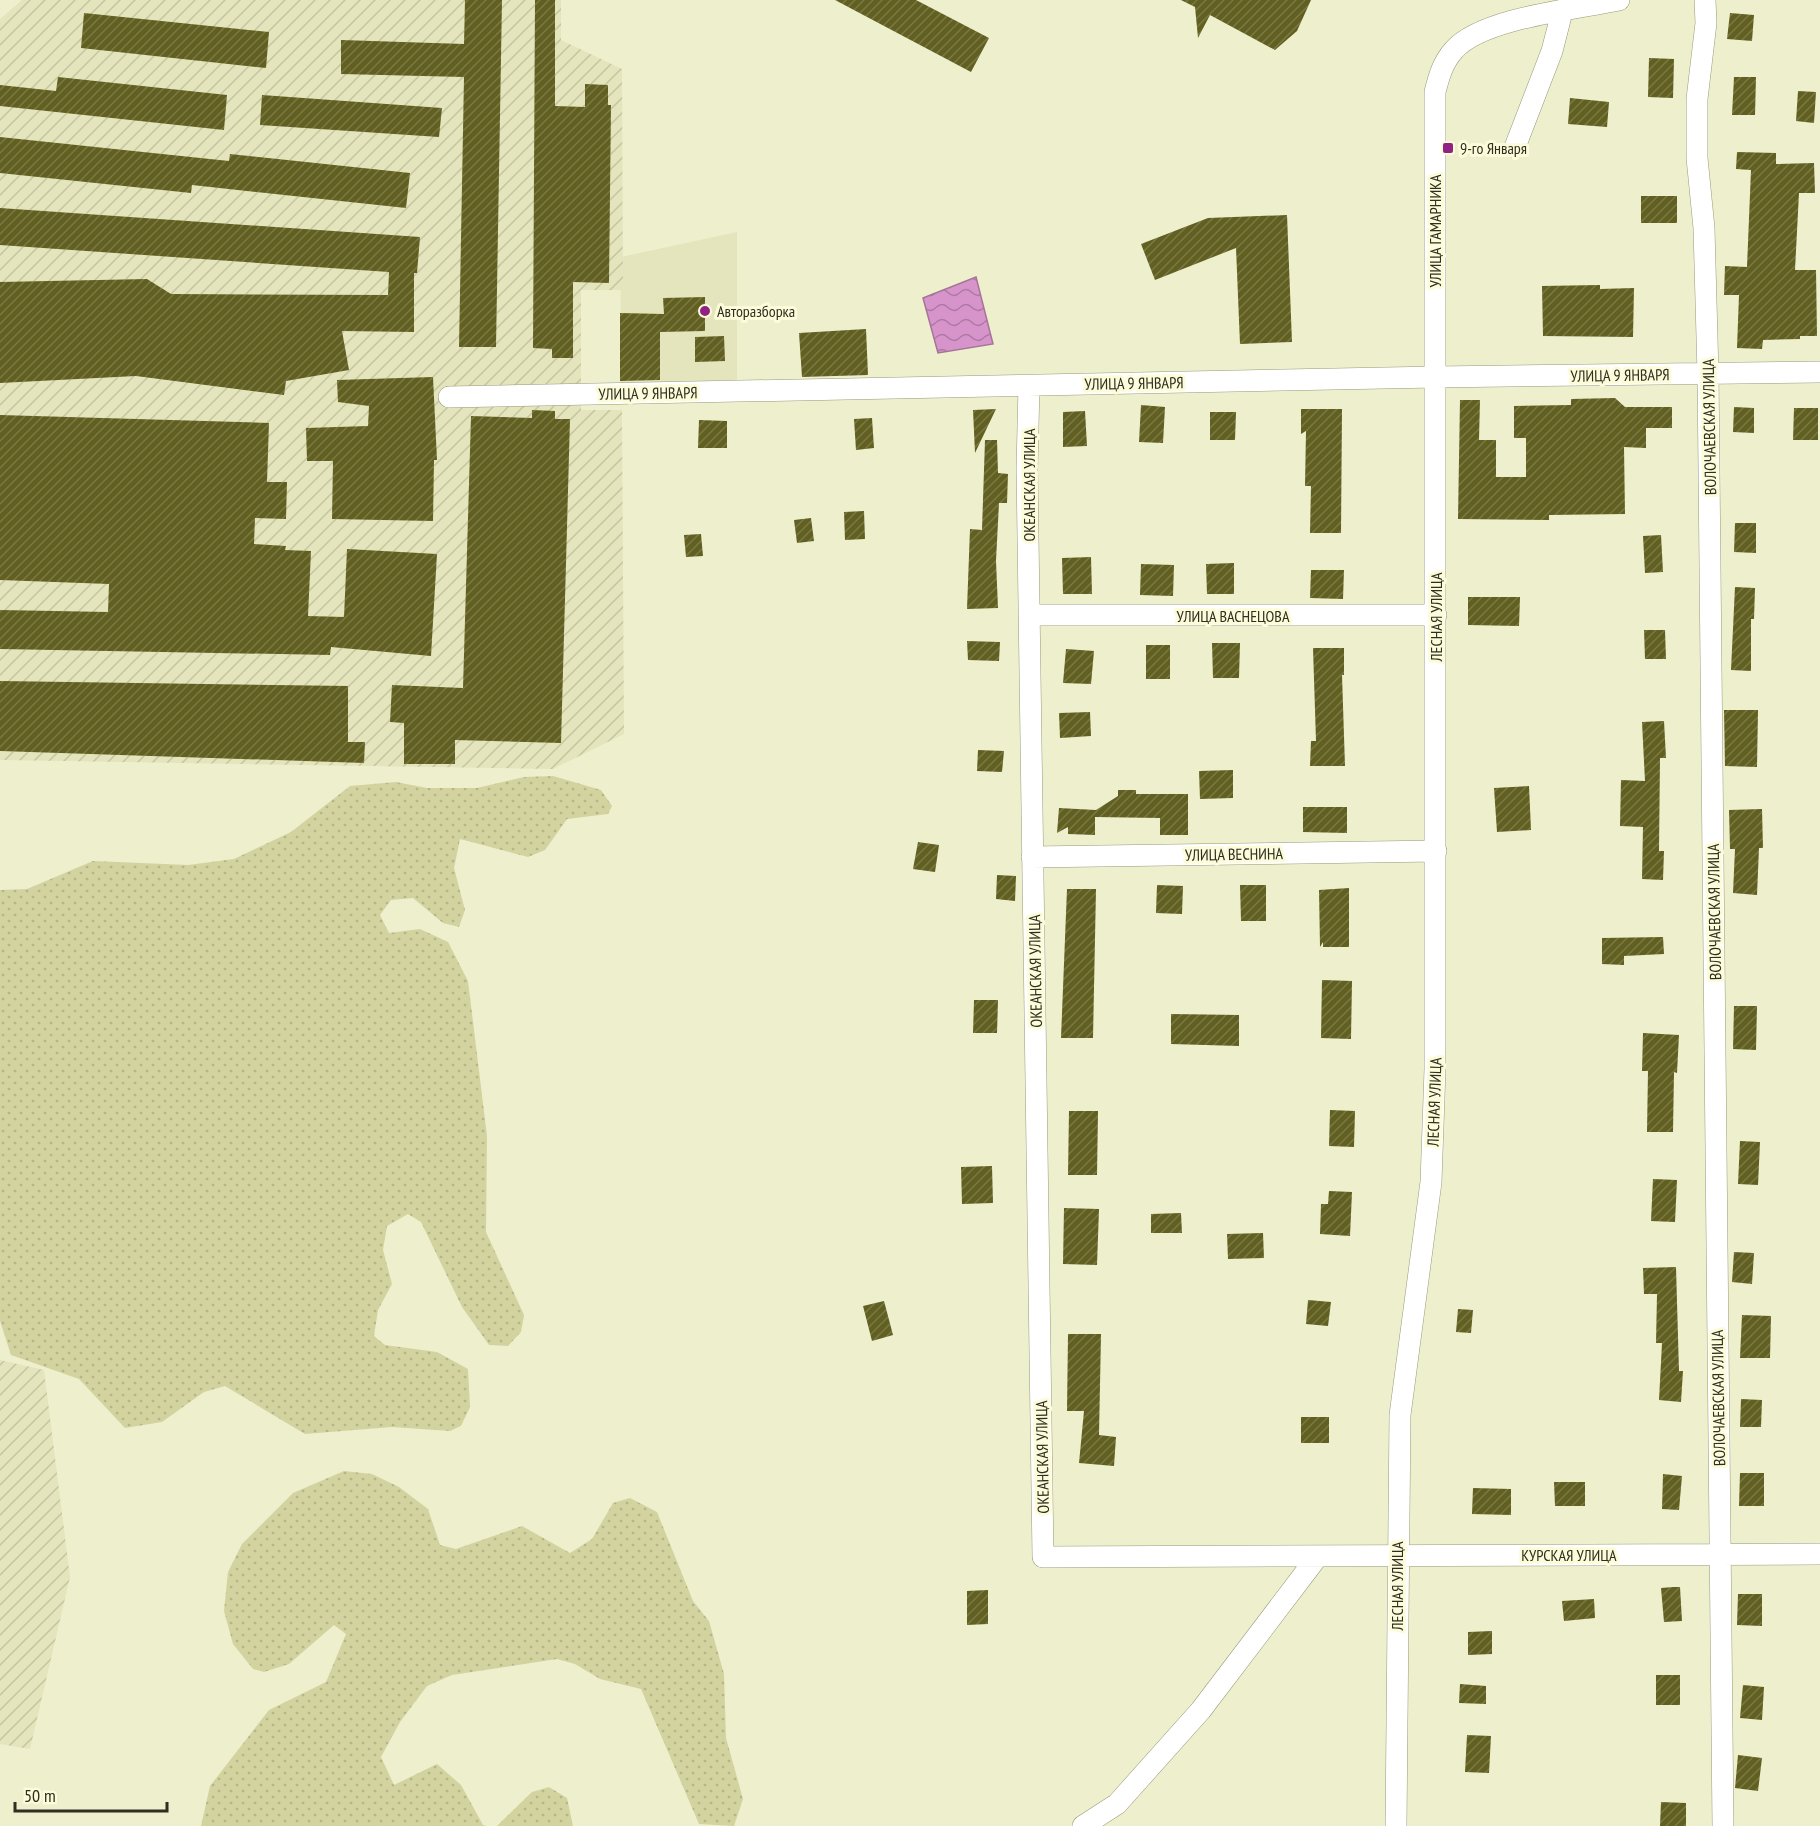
<svg xmlns="http://www.w3.org/2000/svg" width="1820" height="1826" viewBox="0 0 1820 1826" font-family="'PT Sans Narrow',sans-serif">
<defs>
<pattern id="industrial-furrows" width="10" height="10" patternUnits="userSpaceOnUse" patternTransform="scale(1.5)"><rect width="10" height="10" fill="#e4e5bc"/><path d="M-1 1l2-2M0 10L10 0M9 11l2-2" fill="none" stroke="#c4c5a1"/></pattern>
<pattern id="grass-dots" width="8" height="8" patternUnits="userSpaceOnUse" patternTransform="scale(1.5)"><rect width="8" height="8" fill="#d3d3a0"/><path d="M2 2h.1M6 6h.1" fill="none" stroke="#b5b58a" stroke-width="1.8" stroke-linecap="round"/></pattern>
<pattern id="water-waves" width="16" height="10" patternUnits="userSpaceOnUse" patternTransform="scale(1.5)"><rect width="16" height="10" fill="#d694ca"/><path d="M0 5q4-4 8 0t8 0" fill="none" stroke="#ae79a4"/></pattern>
<pattern id="building-hatch" width="6" height="6" patternUnits="userSpaceOnUse" patternTransform="scale(1.5)"><rect width="6" height="6" fill="#616020"/><path d="M-1 1l2-2M0 6l6-6M5 7l2-2" fill="none" stroke="#797847"/></pattern>
</defs>
<rect width="100%" height="100%" fill="#eeefcd"/>
<path fill="#e4e5bc" d="M737,232V380L620,384L621,257Z"/>
<path fill="url(#industrial-furrows)" d="M22,0H561V40L622,69L623,290H581V410H622L624,734L553,769L0,760V19Z
M0,1360L44,1370L70,1577L30,1749L0,1744Z"/>
<path fill="url(#grass-dots)" d="M553,776L601,790L612,806L608,814L567,819L545,850L528,857L460,839L454,868L465,910L459,927L443,923L413,898L391,900L380,915L389,933L420,929L448,942L468,981L487,1136L486,1232L524,1315L521,1332L508,1346L489,1345L462,1307L421,1222L408,1214L387,1226L383,1250L392,1284L378,1310L374,1336L385,1345L437,1352L468,1369L470,1407L461,1426L450,1431L392,1427L305,1434L225,1386L204,1392L162,1422L125,1428L79,1379L11,1355L0,1321V890L27,889L93,861L188,865L234,859L291,832L350,786L396,782L427,788H477L524,777Z
M344,1471L372,1474L399,1487L428,1509L440,1545L456,1549L522,1526L570,1553L592,1539L613,1503L630,1498L657,1512L693,1601L709,1621L724,1674L726,1738L743,1799L734,1826L699,1824L641,1689L600,1679L575,1664L557,1659L452,1675L427,1686L400,1722L381,1757L394,1785L437,1764L461,1785L483,1825L487,1826H201L210,1786L269,1710L326,1682L346,1634L334,1625L289,1664L264,1672L253,1669L233,1644L224,1611L228,1572L242,1544L293,1493Z
M549,1787L567,1798L573,1826H497L532,1792Z"/>
<path fill="url(#water-waves)" stroke="#a47597" stroke-width="1.5" d="M976,277L993,344L938,353L923,298Z"/>
<path fill="url(#building-hatch)" d="M465,0H502L496,347H459L464,77L341,74V40L464,44Z
M535,0H555V106L585,107V84L608,85V105H611L609,283L573,282V358H552V349L533,348Z
M835,0H916L989,38L971,72Z
M1181,0H1311L1297,31L1275,50L1210,15L1198,38L1195,7Z
M84,13L269,32L266,68L81,48Z
M1730,13L1754,15L1752,41L1727,39Z
M1649,58L1674,59L1673,98L1648,97Z
M58,77L227,95L224,130L0,106V85L56,91Z
M1734,77H1756L1755,115H1732Z
M1798,91L1816,92L1814,123L1796,121Z
M262,95L442,108L439,137L260,125Z
M1570,98L1609,102L1607,127L1568,124Z
M0,137L229,161L230,154L410,173L406,208L192,185L191,193L0,173Z
M1737,152L1776,153V164L1814,163L1815,193H1799L1795,270H1816L1817,336H1800V339L1763,340L1762,349L1737,348L1739,295H1724L1725,266L1747,267L1751,170L1736,169Z
M1641,196H1677V223H1641Z
M0,208L420,237L417,273H414V332L342,331L349,370L286,381L284,395L136,376L0,383V282L147,279L171,294L388,295L389,272L0,245Z
M1287,215L1292,342L1240,344L1236,248L1155,280L1141,244L1208,218Z
M1600,285V289L1634,288L1633,337L1543,336L1542,286Z
M705,297V331L660,332V380L620,381V313L664,314L663,298Z
M866,329L868,375L802,377L799,333Z
M724,336L725,361L695,362V337Z
M433,377L437,460H434L433,521L332,519L333,461H307L306,428L368,426L369,406L338,402L337,380Z
M1615,398L1625,407H1672V428H1646V448L1624,447L1625,514L1549,515V520L1458,519L1460,400H1480L1479,440H1496V477H1526V438H1514V406L1571,405V399Z
M1141,405L1165,407L1163,443L1139,442Z
M1734,407L1754,408V433L1733,432Z
M1794,408H1818V440H1793Z
M996,409L975,453L973,410Z
M1301,409H1342L1341,533H1310L1311,486H1305L1306,431L1301,434Z
M532,410L555,411V419H570L561,743L455,740V764H404V723L390,722L392,685L463,688L471,416L532,418Z
M1085,411L1087,446L1063,447V412Z
M1210,412H1236L1235,440H1210Z
M0,415L269,423L267,482H287L286,519L255,518L254,544L286,546L285,550L311,551L308,616L344,617L347,549L437,554L431,656L331,647L330,655L0,649V610L108,612L109,584L0,580Z
M872,418L874,448L856,450L854,419Z
M699,420L727,421V448H698Z
M985,440H997L998,473L1008,474L1007,503H999L996,561L998,608L967,609L970,529L982,530Z
M864,511L865,539L845,540L844,512Z
M811,518L814,541L797,543L794,520Z
M1735,523H1756V553L1734,552Z
M701,534L703,556L686,557L684,535Z
M1661,535L1663,572L1645,573L1643,536Z
M1091,557L1092,594H1063L1062,558Z
M1234,563V594H1207L1206,564Z
M1141,564L1174,565L1173,596L1140,595Z
M1311,570H1344L1343,599L1310,598Z
M1735,587L1755,588L1754,619H1751V671L1731,670Z
M1468,597H1520L1519,626L1468,625Z
M1644,630H1665L1666,659H1645Z
M967,641L1000,642L999,661L968,660Z
M1212,643H1240L1239,678H1213Z
M1146,645H1170V679H1146Z
M1313,648H1344V675H1342L1345,766H1310L1311,741H1316Z
M1066,649L1094,651L1091,684L1063,683Z
M0,681L348,686V742H365L364,763L0,751Z
M1724,710H1758L1757,767L1725,766Z
M1090,712L1091,736L1060,738L1059,713Z
M1664,721L1666,758H1660L1659,851H1664L1663,880L1642,879L1643,827L1620,826L1621,780L1645,781L1642,722Z
M978,750L1004,751L1002,772L977,771Z
M1233,770V798L1200,799L1199,771Z
M1529,786L1531,830L1497,832L1494,788Z
M1118,790H1136V794H1188V835H1160V818L1095,817V835L1068,834V827L1057,833L1059,808L1096,810L1118,796Z
M1303,807H1347V833L1303,832Z
M1762,809L1763,848H1759L1757,895L1733,893L1735,849H1730L1729,810Z
M918,842L939,845L935,872L913,869Z
M997,875L1016,876L1015,901L996,899Z
M1157,885L1183,886L1182,914L1156,913Z
M1240,885H1266V921H1241Z
M1349,888V947H1323V942L1320,947L1319,890Z
M1067,889H1096L1093,1038H1061Z
M1663,937L1664,954L1624,956V965L1602,964V938Z
M1322,980L1352,981L1351,1039L1321,1038Z
M974,1000H998L997,1033H973Z
M1734,1006H1757L1756,1050L1733,1049Z
M1171,1014L1239,1015V1046L1171,1044Z
M1643,1033L1679,1035L1677,1073L1674,1072L1673,1132H1647L1648,1071H1642Z
M1330,1110L1355,1111L1354,1147L1329,1146Z
M1069,1111H1098L1097,1175H1068Z
M1740,1141L1760,1142L1758,1185L1738,1184Z
M992,1166L993,1203L962,1204L961,1167Z
M1653,1179L1677,1180L1675,1222L1651,1221Z
M1329,1191L1352,1192L1350,1236L1320,1234L1321,1204H1328Z
M1064,1208L1099,1209L1097,1265L1063,1264Z
M1181,1213L1182,1233H1151V1214Z
M1263,1233L1264,1258L1228,1259L1227,1234Z
M1734,1252L1754,1253L1752,1284L1732,1282Z
M1676,1267L1679,1371H1683L1681,1402L1659,1400L1662,1343H1656L1657,1294H1644L1643,1268Z
M1308,1300L1331,1302L1328,1326L1306,1324Z
M884,1301L893,1335L872,1341L863,1306Z
M1458,1309L1473,1310L1471,1333L1456,1332Z
M1742,1315L1771,1316L1770,1358H1740Z
M1068,1334H1101L1099,1435L1116,1437L1114,1466L1079,1463L1084,1411H1067Z
M1741,1399L1762,1400L1761,1427H1740Z
M1301,1417H1329V1443H1301Z
M1740,1473H1764V1506H1739Z
M1663,1474L1682,1476L1679,1510L1662,1509Z
M1554,1482H1585V1506H1555Z
M1473,1488L1511,1489V1515L1472,1514Z
M1673,1587H1680L1682,1621L1664,1622L1661,1588Z
M988,1590V1624L967,1625V1591Z
M1738,1594H1762V1626L1737,1625Z
M1594,1599L1595,1618L1564,1621L1562,1601Z
M1492,1631V1654L1468,1655V1632Z
M1656,1675H1680V1705H1656Z
M1460,1684L1486,1686V1704L1459,1703Z
M1743,1685L1764,1687L1762,1720L1740,1718Z
M1467,1735L1491,1736L1489,1773L1465,1772Z
M1738,1755L1762,1758L1758,1791L1735,1788Z
M1661,1802L1686,1803V1826H1660Z"/>
<g fill="none" stroke-linecap="round" stroke-linejoin="round">
<g stroke="#999a7a" stroke-width="22">
<path id="minor" d="M1705,0L1706,23L1697,99V158L1704,228L1708,374L1723,1826
M1515,147L1552,51L1562,12
M1029,385L1027,469L1043,1557L1820,1554
M449,397L1436,377L1820,372
M1030,615H1436
M1032,857L1436,851
M1083,1826L1117,1804L1201,1710L1318,1556
M1396,1826L1400,1415L1431,1182L1435,1069V92C1439,76 1443,62 1454,50C1482,18 1576,9 1619,0"/>
</g>
<use href="#minor" stroke="#fff" stroke-width="21"/>
</g>
<g fill="#902284" stroke="#fcfcda" stroke-width="2">
<rect x="1442" y="142" width="12" height="12" rx="3"/>
<circle cx="705" cy="311" r="6"/>
</g>
<g text-anchor="middle" stroke-width="6" stroke-linejoin="round" paint-order="stroke">
<g font-size="16" fill="#2e2e21" stroke="#fcfcda" text-anchor="start">
<text x="1460" y="154">9-го Января</text>
<text x="717" y="317">Авторазборка</text>
</g>
<g font-size="16" fill="#2e2e21" stroke="#fcfcda">
<text transform="translate(1435 231) rotate(-90)" y="6">УЛИЦА ГАМАРНИКА</text>
<text transform="translate(1620 375) rotate(-1)" y="6">УЛИЦА 9 ЯНВАРЯ</text>
<text transform="translate(1134 383) rotate(-1)" y="6">УЛИЦА 9 ЯНВАРЯ</text>
<text transform="translate(648 393) rotate(-1)" y="6">УЛИЦА 9 ЯНВАРЯ</text>
<text transform="translate(1709 427) rotate(-91)" y="6">ВОЛОЧАЕВСКАЯ УЛИЦА</text>
<text transform="translate(1029 485) rotate(-90)" y="6">ОКЕАНСКАЯ УЛИЦА</text>
<text x="1233" y="622">УЛИЦА ВАСНЕЦОВА</text>
<text transform="translate(1436 617) rotate(-90)" y="6">ЛЕСНАЯ УЛИЦА</text>
<text transform="translate(1234 854) rotate(-1)" y="6">УЛИЦА ВЕСНИНА</text>
<text transform="translate(1714 912) rotate(-91)" y="6">ВОЛОЧАЕВСКАЯ УЛИЦА</text>
<text transform="translate(1035 971) rotate(-91)" y="6">ОКЕАНСКАЯ УЛИЦА</text>
<text transform="translate(1434 1102) rotate(-88)" y="6">ЛЕСНАЯ УЛИЦА</text>
<text transform="translate(1718 1398) rotate(-91)" y="6">ВОЛОЧАЕВСКАЯ УЛИЦА</text>
<text transform="translate(1042 1457) rotate(-91)" y="6">ОКЕАНСКАЯ УЛИЦА</text>
<text x="1569" y="1561">КУРСКАЯ УЛИЦА</text>
<text transform="translate(1397 1586) rotate(-90)" y="6">ЛЕСНАЯ УЛИЦА</text>
</g>
</g>
<path d="M15 1802v9h152v-9" fill="none" stroke="#2e2e21" stroke-width="3"/>
<text x="24" y="1802" font-size="18" fill="#2e2e21" stroke="#fcfcda" stroke-width="4.5" paint-order="stroke">50 m</text>
</svg>
